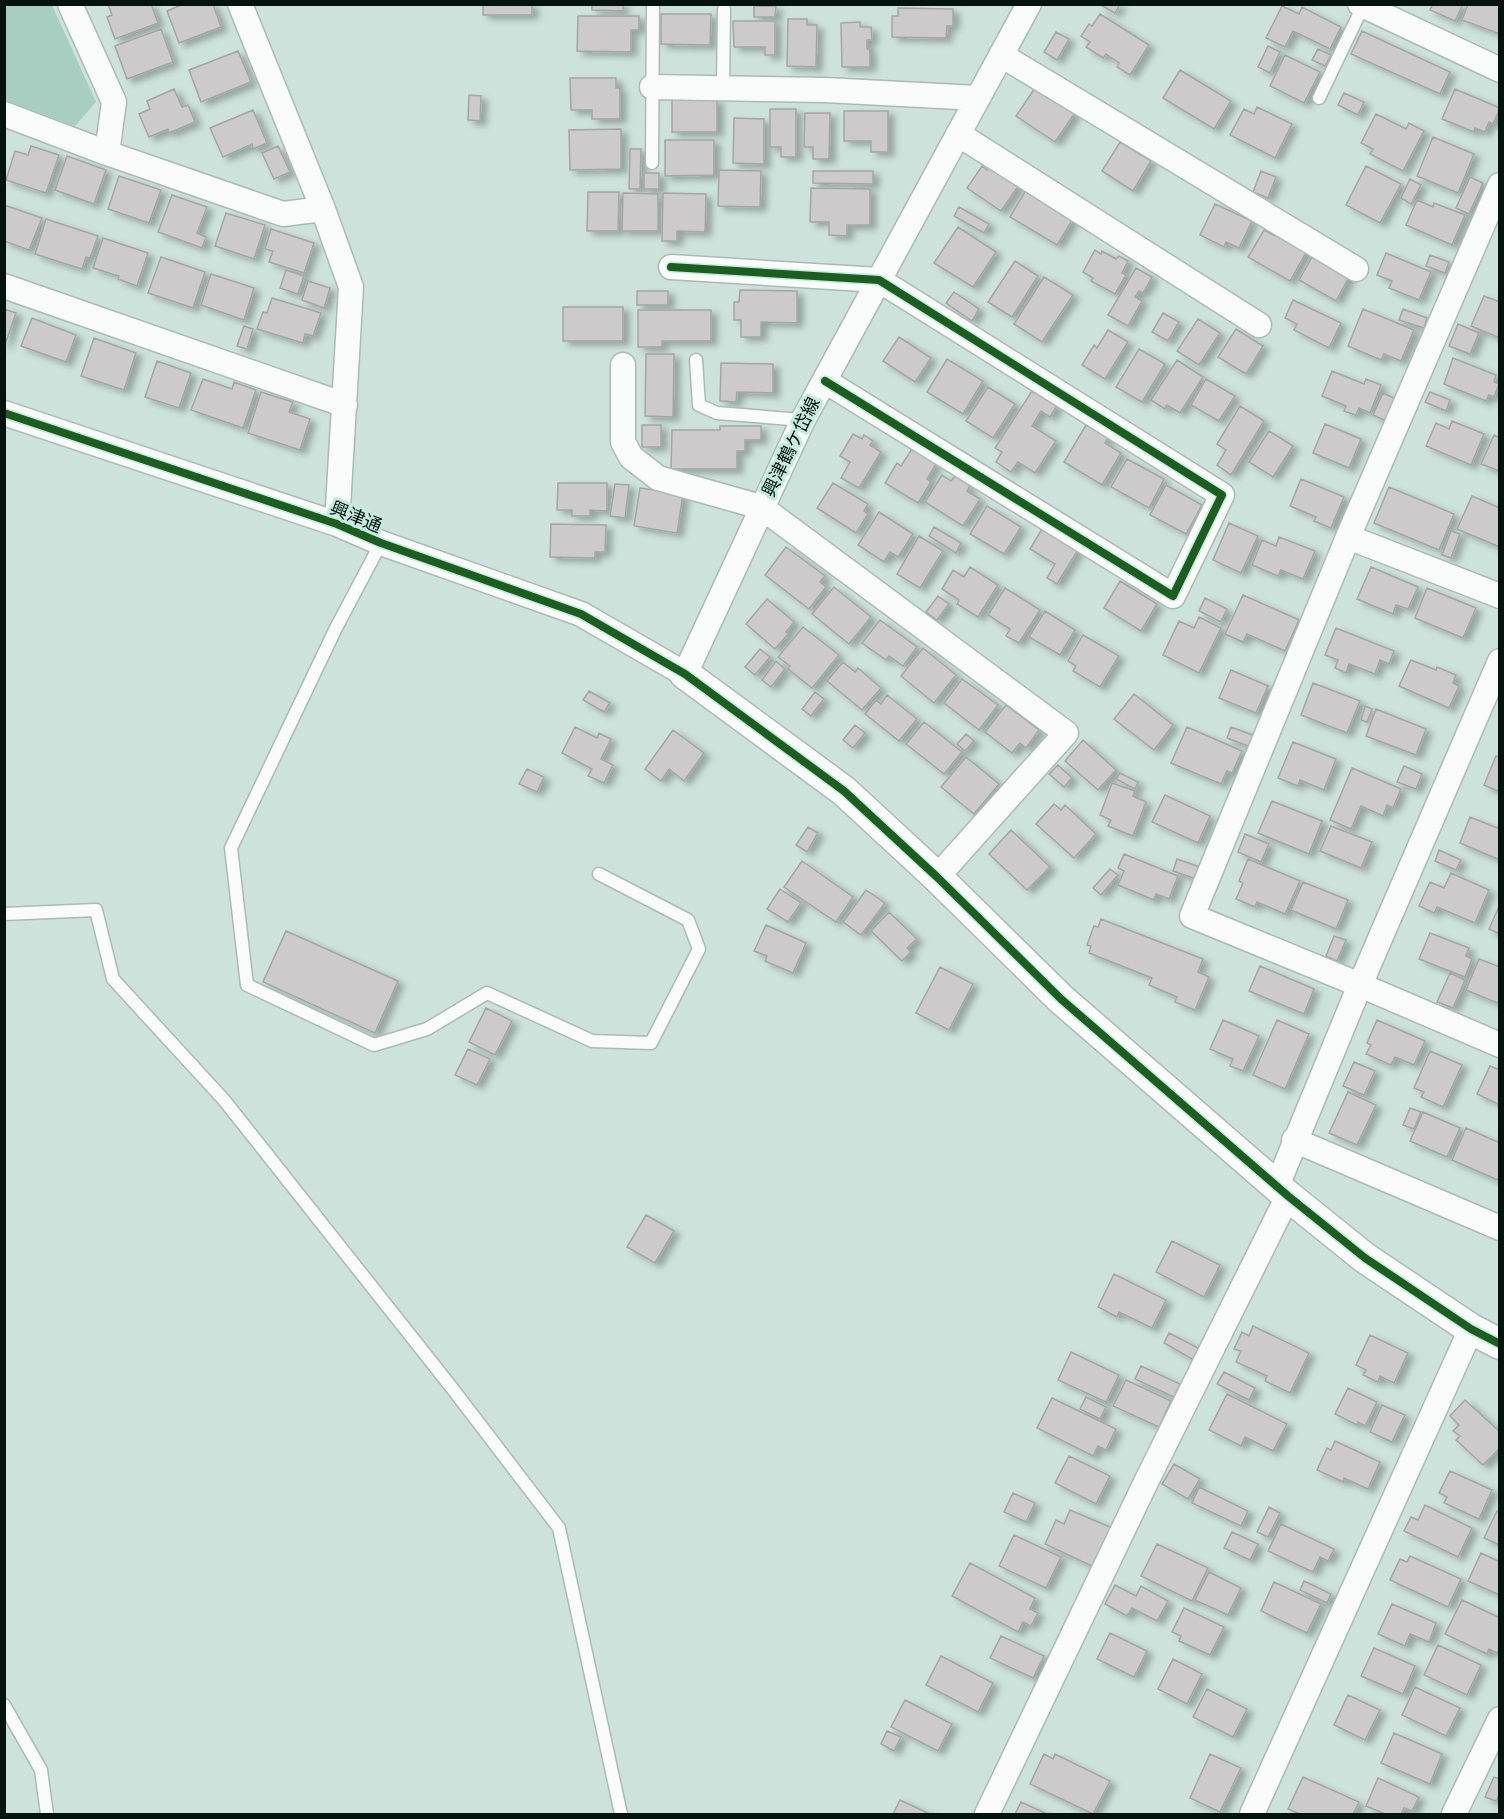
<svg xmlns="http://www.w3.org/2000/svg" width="1504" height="1819" viewBox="0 0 1504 1819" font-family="Literata,'Noto Sans JP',serif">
<defs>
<filter id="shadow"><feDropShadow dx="6" dy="4" stdDeviation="3" flood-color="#0004"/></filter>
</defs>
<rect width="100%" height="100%" fill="#cde2db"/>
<path fill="#a8cec2" d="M4,5H52L96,102L75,126L5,100Z"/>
<path fill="#cccaca" stroke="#a3a6a5" stroke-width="1.5" filter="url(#shadow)" d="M108,4H151L158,23L115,39L107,17L112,15Z
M184,4H213L221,27L179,43L167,11Z
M483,4H532V15H483Z
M592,4H623V11L592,10Z
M1099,4H1120L1115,13Z
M1433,4H1463L1455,21L1430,10Z
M1468,4H1493L1500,7V34L1462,20Z
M754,6H776L775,17H754Z
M1282,6L1299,14L1302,7L1341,27L1330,49L1293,31L1285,47L1266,38Z
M898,8L953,9V26H947L946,38L892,37V16H898Z
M661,14H711L710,45L661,44Z
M1100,14L1149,45L1130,75L1117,67L1119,63L1106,54L1103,58L1086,47L1090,42L1081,36L1089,24L1092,26Z
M578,16H639V30H631V52L577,51Z
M788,19H807V25H817L816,67L787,66Z
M733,21H775V55H765V47H734Z
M860,22V27H871L872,40H867V49H870V67H842L841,23Z
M161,29L173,62L127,79L115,46Z
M1362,31L1450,72L1440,94L1351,54Z
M1056,32L1069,39L1057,60L1044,52Z
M1268,46L1280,52L1270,73L1258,67Z
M1318,49L1331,55L1325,66L1312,60Z
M238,51L251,82L201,102L189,70Z
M1285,55L1320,72L1304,103L1270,86Z
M1180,70L1231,101L1214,129L1163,98Z
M570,78H616V88H620V119H592V110H571Z
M1035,88L1075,113L1055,142L1016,116Z
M174,89L182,107L188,105L195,122L169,133L168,129L149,137L139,114L150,109L147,101Z
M1455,89L1500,108L1493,124L1489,122L1485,132L1475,128L1474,132L1442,119Z
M1344,93L1364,102L1358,115L1338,105Z
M469,95L481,96L480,121L468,120Z
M672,99H717V132H672Z
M1257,107L1292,124L1275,158L1230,135L1244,109L1254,114Z
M770,109H796V157H781V147H770Z
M253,110L267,143L253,149L252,144L223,157L210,128Z
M844,111H888V152H871V141H844Z
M805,113H830L829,159H813V147H804Z
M1376,114L1406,129L1409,123L1424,131L1403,171L1370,154L1373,149L1361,143Z
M734,118L764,119V164L733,163Z
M621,129V169L570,170L569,130Z
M1433,137L1474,154L1458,193L1417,176Z
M665,140H714V175L665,176Z
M1120,142L1151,161L1133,191L1102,171Z
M31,146L59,155L46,193L6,180L15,151L28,155Z
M278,146L290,172L274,179L262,153Z
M630,149H641L640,189H629Z
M67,156L106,170L94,204L55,190Z
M982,166L987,170L990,166L1019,185L1001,211L967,188Z
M1366,166L1401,184L1380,223L1346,205Z
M719,170L761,171L760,207L718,206Z
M813,171H873V184L813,183Z
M1261,171L1276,177L1268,198L1253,192Z
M644,173H659V189H644Z
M119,176L161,190L149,223L108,209Z
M1470,177L1483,183L1469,214L1456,208Z
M1410,179L1421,185L1411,204L1401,198Z
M811,188L870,189V225H847V236L829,235V222H810Z
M1026,190L1073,219L1057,245L1010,217Z
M588,192H619L618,231H587Z
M623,193L658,194V231H622Z
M663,193L706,194L705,232L677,231V241H662Z
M172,195L207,207L197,233L206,237L202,248L158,232Z
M1417,200L1433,207L1434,203L1465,215L1452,245L1406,225Z
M1215,204L1252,221L1239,248L1226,242L1224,247L1200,235Z
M4,205L42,218L29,250L4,241Z
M959,207L989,224L984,233L954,216Z
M226,213L265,225L254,259L215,246Z
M46,219L98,236L90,258L86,257L82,269L35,254Z
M958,227L996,252L973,287L934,263Z
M271,229L314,243L304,273L269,262L273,251L265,249Z
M1264,230L1275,236L1277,231L1308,249L1290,281L1248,257Z
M103,238L148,253L137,286L118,279L119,276L93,268Z
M1095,250L1101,254L1102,251L1116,259L1119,256L1128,261L1122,273L1126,275L1115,294L1091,281L1093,278L1083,272Z
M1386,253L1431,272L1419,300L1389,288L1392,281L1377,275Z
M1314,254L1350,275L1336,301L1299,280Z
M1430,255L1449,262L1445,273L1426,266Z
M161,257L205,272L193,308L148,293Z
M1015,261L1038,276L1012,317L988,302Z
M1136,268L1152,277L1143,293L1139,291L1135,297L1142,301L1128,326L1108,315Z
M286,270L304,276L298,294L280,288Z
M211,274L254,288L244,320L201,305Z
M1044,277L1073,295L1042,342L1014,324Z
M308,281L330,288L324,308L302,300Z
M740,290L797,291V323L761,322V337H741V320H734V302H739Z
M637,291H668V305H637Z
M954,292L979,309L972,321L946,303Z
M1484,296L1500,302V338L1471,326Z
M272,298L321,313L313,336L305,334L303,343L257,329L263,312L267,313Z
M1293,300L1341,323L1329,348L1294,330L1297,324L1285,318Z
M563,307H623V341H563Z
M4,309L16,313L5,345H4Z
M1363,309L1414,330L1401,361L1384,354L1381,360L1348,346Z
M1403,309L1427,318L1424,328L1399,320Z
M638,310H711V341H662V347H638Z
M1163,313L1179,322L1168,341L1152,332Z
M32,318L76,335L66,362L21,346Z
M1198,319L1220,333L1199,365L1177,351Z
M1458,324L1479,333L1470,354L1449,346Z
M244,326L253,329L247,349L237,346Z
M1236,329L1263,346L1246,374L1218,357Z
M1108,330L1128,342L1105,379L1082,365L1094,345L1097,348Z
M899,337L931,358L915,382L883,361Z
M94,338L136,353L124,390L81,376Z
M1139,349L1165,364L1142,402L1116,387Z
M646,354H674L673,417L645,416Z
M1453,358L1496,375L1494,382L1499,384L1494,397L1489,395L1486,401L1444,384Z
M947,359L983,381L963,414L927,392Z
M1177,360L1203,377L1180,413L1167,405L1165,409L1151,400Z
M157,361L191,373L179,408L145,397Z
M721,363L773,364V393L737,392L736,402L720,401Z
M1332,371L1364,384L1366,379L1381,385L1370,413L1359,408L1356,415L1344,411L1346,406L1322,396Z
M203,379L232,389L234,382L256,390L243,428L191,410Z
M1206,379L1235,396L1219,421L1191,405Z
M988,387L1015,404L993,438L966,421Z
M1032,391L1057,406L1050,417L1041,411L1032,426L1056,441L1035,473L1018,462L1011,472L996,462L1002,452L995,448Z
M261,392L293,402L289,412L310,419L300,450L248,433Z
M1430,392L1450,400L1446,411L1425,402Z
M1383,393L1396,399L1386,421L1373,415Z
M1240,406L1264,421L1231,475L1217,465L1226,450L1217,444Z
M1452,421L1484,434L1471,465L1426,446L1436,423L1449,429Z
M1325,424L1361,439L1349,468L1313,453Z
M642,425H661V447H642Z
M1086,425L1108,438L1105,443L1121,453L1102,485L1064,462Z
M720,426H761V440H745V451H737V469H671L672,430H720Z
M1269,431L1293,446L1273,477L1249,462Z
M853,434L862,439L864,435L873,441L870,445L881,452L859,488L841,478L850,462L840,456Z
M1494,435L1500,438V471L1481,464Z
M912,449L936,464L927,479L931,482L918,503L885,483L897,463L901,466Z
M1127,459L1164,479L1149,508L1111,487Z
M942,475L951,481L955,476L970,486L967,491L980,499L963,526L925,502Z
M1301,479L1344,497L1331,528L1314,521L1316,517L1290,506Z
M558,483H607V511L590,510V516H572V510H557Z
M833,483L868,504L864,511L868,514L856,533L817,508Z
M615,484L629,485L625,518L610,516Z
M1166,485L1202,505L1186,534L1150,515Z
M1389,487L1454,514L1439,550L1374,523Z
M640,488L683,494L677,533L634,526Z
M1472,496L1500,508V547L1457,529Z
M987,506L1021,527L1004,554L970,534Z
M879,512L913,534L898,557L890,552L884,562L858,545Z
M1229,523L1258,536L1241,573L1213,560Z
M551,524L606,525L605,552H595V558L550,557Z
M934,527L961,543L956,553L929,536Z
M1042,529L1078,550L1057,584L1047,578L1055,564L1030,549Z
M1451,531L1460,534L1451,558L1442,555Z
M919,536L943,551L920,588L897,574Z
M1279,537L1315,551L1303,579L1281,570L1278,576L1252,565L1262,540L1276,546Z
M786,547L825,576L820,582L826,587L809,609L765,575Z
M970,567L998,585L978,617L957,604L959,600L942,589L953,570L964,577Z
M1371,567L1418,587L1408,609L1396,605L1393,614L1357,599Z
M1120,581L1157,604L1141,631L1104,608Z
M834,587L871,617L849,644L812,614Z
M1005,588L1040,610L1019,643L1006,636L1010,629L988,615Z
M1427,588L1476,608L1463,638L1415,618Z
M1243,595L1299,620L1285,651L1247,634L1243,642L1225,634Z
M938,596L949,604L937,620L926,612Z
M1205,598L1227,609L1221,622L1199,611Z
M767,599L794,622L786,632L788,634L775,649L746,624Z
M1045,611L1075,630L1060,655L1029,637Z
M1199,617L1221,628L1199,673L1163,655L1179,621L1194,628Z
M880,620L917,647L903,666L889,656L886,660L862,643Z
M803,627L839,655L812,688L788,669L790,666L778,657Z
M1336,628L1394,651L1389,664L1380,660L1375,674L1349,664L1346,673L1335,668L1338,660L1325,655Z
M1083,635L1119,656L1100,687L1073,671L1076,666L1068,661Z
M923,648L956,675L934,703L901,676Z
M760,649L770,657L755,675L745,667Z
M1411,660L1436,670L1437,667L1456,675L1453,683L1459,686L1449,708L1399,686Z
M776,661L785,669L771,687L762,680Z
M843,662L855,672L858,668L881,688L862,710L827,681Z
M1231,670L1268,686L1256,713L1219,698Z
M962,679L998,705L979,730L944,703Z
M1313,683L1360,701L1347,733L1301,715Z
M589,691L610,703L604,712L583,700Z
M815,692L824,699L811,716L802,709Z
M1134,694L1173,725L1154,750L1114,719Z
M887,695L917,719L899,741L865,714L876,700L881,704Z
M1006,705L1039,730L1026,748L1020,743L1012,753L985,732Z
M1365,706L1372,709L1367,722L1361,720Z
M1376,709L1426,729L1416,755L1366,736Z
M924,722L962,752L944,774L906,744Z
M855,725L865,733L853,748L843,740Z
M575,727L597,738L599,733L611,739L601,759L613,765L604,783L588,776L592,769L562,753Z
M1187,727L1242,751L1232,773L1227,771L1221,784L1171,763Z
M1231,727L1255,736L1251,747L1227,738Z
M673,730L704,753L684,781L669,769L661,781L645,769Z
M966,734L974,741L965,751L957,744Z
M1083,740L1116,770L1098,790L1065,761Z
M1293,742L1336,759L1324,790L1300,780L1298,786L1278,778Z
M1496,756L1500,757V792L1484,785Z
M966,757L999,784L974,814L941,787Z
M1058,765L1072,778L1064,787L1049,774Z
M1404,766L1422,774L1416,789L1397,782Z
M1352,768L1401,789L1393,808L1387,805L1383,816L1361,806L1351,829L1330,820Z
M527,769L544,777L537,792L519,784Z
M1120,773L1138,782L1135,789L1116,779Z
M1112,783L1135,791L1133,796L1146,802L1133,836L1108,826L1111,820L1100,815Z
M1165,795L1210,816L1198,843L1152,822Z
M1272,801L1322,821L1309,854L1258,833Z
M1054,804L1061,810L1065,805L1096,834L1074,858L1036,824Z
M1470,817L1500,829V860L1460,843Z
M1331,826L1372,842L1361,868L1320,851Z
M808,827L818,833L807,852L796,845Z
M1011,830L1050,867L1027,890L989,854Z
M1245,834L1269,844L1261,862L1238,852Z
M1439,850L1461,860L1456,870L1435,861Z
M1124,854L1178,876L1169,899L1156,894L1154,900L1118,885L1124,871L1118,868Z
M1177,859L1200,867L1196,879L1173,871Z
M1248,859L1300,881L1285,914L1257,902L1255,907L1236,899L1243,883L1239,881Z
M802,861L853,897L836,922L784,887Z
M1110,869L1118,875L1101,895L1093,888Z
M1451,873L1489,890L1475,923L1437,907L1434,913L1419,906L1430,882L1444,888Z
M1303,882L1348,900L1336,929L1291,910Z
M780,889L801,903L788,922L767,909Z
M866,890L885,903L861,935L843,922Z
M1500,904V934L1489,929Z
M889,912L917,939L907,948L911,952L902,961L871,931Z
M1101,919L1203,959L1198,972L1209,977L1195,1010L1175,1002L1177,997L1149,985L1152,978L1089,953L1091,946L1087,945L1094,926L1098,927Z
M766,925L806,943L793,973L765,961L767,956L754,951Z
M286,931L398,981L375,1033L263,982Z
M1430,933L1469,948L1466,956L1472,959L1465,977L1419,959Z
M1334,936L1346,940L1337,961L1326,956Z
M1479,959L1500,967V1004L1466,990Z
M1260,966L1314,989L1304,1014L1249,991Z
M940,967L973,984L949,1030L916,1013Z
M1450,973L1465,980L1453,1008L1437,1002Z
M486,1008L512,1021L495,1055L469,1042Z
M1223,1020L1259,1036L1243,1071L1230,1066L1233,1059L1210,1049Z
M1277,1020L1309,1034L1285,1089L1253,1075Z
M1377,1020L1425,1041L1414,1065L1395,1057L1391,1065L1366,1054L1371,1045L1367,1043Z
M468,1049L490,1059L477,1085L455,1075Z
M1430,1051L1462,1065L1443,1107L1421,1097L1424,1092L1414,1088Z
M1354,1062L1375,1071L1364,1095L1343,1086Z
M1490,1066L1500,1070V1105L1477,1094Z
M1348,1092L1376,1105L1357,1145L1329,1133Z
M1410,1108L1421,1112L1414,1129L1403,1125Z
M1423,1112L1460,1128L1447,1157L1410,1141Z
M1466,1128L1500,1143V1177L1498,1180L1452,1160Z
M646,1215L674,1231L655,1263L627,1247Z
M1172,1241L1220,1265L1204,1297L1156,1272Z
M1114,1274L1166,1300L1152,1328L1119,1312L1117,1317L1098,1307Z
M1253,1326L1309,1353L1290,1393L1265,1381L1267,1376L1236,1362L1241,1351L1234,1349L1242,1332L1249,1336Z
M1169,1333L1200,1349L1194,1360L1164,1343Z
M1370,1335L1408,1353L1394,1383L1380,1376L1378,1382L1363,1375L1366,1370L1356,1365Z
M1071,1352L1119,1375L1106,1402L1058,1380Z
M1141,1366L1180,1384L1174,1397L1135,1379Z
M1224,1372L1255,1388L1249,1400L1217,1384Z
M1126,1380L1171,1401L1159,1427L1113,1406Z
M1348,1388L1377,1402L1365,1426L1358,1422L1357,1425L1335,1414Z
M1227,1394L1287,1424L1273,1451L1245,1437L1241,1446L1209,1430Z
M1086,1397L1106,1407L1100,1419L1080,1409Z
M1052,1398L1116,1429L1106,1450L1098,1446L1093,1456L1037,1428Z
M1465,1400L1500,1432V1448L1483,1465L1456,1440L1460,1436L1453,1431L1459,1425L1450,1416Z
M1382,1405L1405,1415L1392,1442L1370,1432Z
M1335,1441L1380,1462L1368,1489L1344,1478L1343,1482L1317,1470L1327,1448L1331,1450Z
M1069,1456L1110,1476L1096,1504L1055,1483Z
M1174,1464L1200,1479L1188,1499L1162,1484Z
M1450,1471L1492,1490L1479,1519L1444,1503L1447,1497L1439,1493Z
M1199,1487L1248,1511L1241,1526L1192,1503Z
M1013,1493L1035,1503L1026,1522L1004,1512Z
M1425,1505L1472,1528L1458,1557L1404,1531L1411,1517L1418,1520Z
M1269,1507L1280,1513L1268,1537L1257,1532Z
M1070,1510L1112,1528L1094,1567L1045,1544L1056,1520L1064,1524Z
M1497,1511L1500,1512V1545L1484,1538Z
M1281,1524L1334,1549L1328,1561L1320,1557L1313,1572L1268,1551Z
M1232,1532L1258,1544L1250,1560L1224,1548Z
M1014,1535L1061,1557L1046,1588L999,1566Z
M1157,1544L1208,1568L1192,1601L1141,1576Z
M1481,1553L1500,1562V1595L1468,1581Z
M1410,1556L1461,1579L1448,1607L1390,1580L1400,1559L1407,1562Z
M970,1563L1035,1598L1030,1609L1038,1613L1031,1626L1023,1622L1018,1632L952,1596Z
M1209,1572L1241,1588L1228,1615L1195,1600Z
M1304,1581L1331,1594L1327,1603L1300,1590Z
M1274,1582L1321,1604L1307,1633L1261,1611Z
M1115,1585L1136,1596L1141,1586L1168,1601L1157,1621L1132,1608L1127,1616L1105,1604Z
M1462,1600L1500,1618V1648L1497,1653L1489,1649L1487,1654L1445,1634Z
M1392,1604L1436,1623L1429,1642L1410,1634L1405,1646L1378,1634Z
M1184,1608L1224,1627L1210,1655L1179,1641L1181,1636L1172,1632Z
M1110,1633L1147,1651L1134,1677L1097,1659Z
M1001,1636L1044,1656L1033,1678L990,1658Z
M1438,1645L1481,1665L1467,1695L1424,1675Z
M1374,1648L1415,1666L1403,1694L1361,1676Z
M941,1656L993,1683L978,1712L926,1685Z
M1173,1659L1202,1674L1187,1704L1158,1689Z
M1415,1687L1460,1708L1446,1736L1402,1715Z
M1207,1689L1247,1709L1233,1737L1193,1717Z
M1348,1695L1380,1710L1365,1740L1334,1725Z
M905,1700L952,1724L938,1751L891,1727Z
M887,1731L901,1737L894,1751L881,1744Z
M1394,1733L1442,1754L1430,1784L1381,1763Z
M1044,1754L1053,1759L1055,1754L1110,1781L1093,1814L1030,1784Z
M1210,1754L1241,1768L1220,1812L1190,1798Z
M1303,1777L1359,1802L1353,1814H1300L1288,1809Z
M1494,1777L1500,1779V1793L1496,1801L1485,1797Z
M1378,1778L1419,1797L1412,1811L1404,1808L1401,1814H1385L1366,1806Z
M900,1800L930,1814H893Z
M1021,1802L1047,1814H1015Z"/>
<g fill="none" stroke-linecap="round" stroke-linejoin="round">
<g stroke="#aabab5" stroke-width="15">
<path id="service" d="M723,88L724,9
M1319,98L1363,6
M652,163L653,4
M696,360L699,405L717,413L803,420
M381,543L336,628L231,848L247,985L374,1045L427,1029L487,993L592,1041L651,1043L699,949L688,920L599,874
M4,914L96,910L113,979L224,1100L452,1388L559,1528L621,1814
M4,1705L41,1770L47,1814"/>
</g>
<g stroke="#aabab5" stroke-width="27">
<path id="minor" d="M70,4L114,102L107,153
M240,4L323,209L351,287L337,524
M1360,4L1500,70
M1001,55L1356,269
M652,87L825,90L978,98
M4,114L107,153L283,214L323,209
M958,134L1259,325
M1500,185L1348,537L1192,916L1360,985L1500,1045
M671,267L879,280L1222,495L1173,596L825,381
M4,286L345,405
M623,365V442L631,457L658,478L761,507L1066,733L937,877
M4,413L337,524L381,543L581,614L685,674L803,420L1029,4
M1348,537L1500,596
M1294,1140L1500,1228
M1277,1186L1360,985L1500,661
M987,1814L1146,1482L1288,1196
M1252,1814L1471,1329
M1454,1814L1500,1719"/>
</g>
<g stroke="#aabab5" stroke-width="33">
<path id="tertiary" d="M685,674L844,791L937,877L1061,999L1288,1196L1365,1258L1471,1329L1500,1344"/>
</g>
<use href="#service" stroke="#f8fbfa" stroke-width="12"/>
<use href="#minor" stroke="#f8fbfa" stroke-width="24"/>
<use href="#tertiary" stroke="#f8fbfa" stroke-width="30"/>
<g stroke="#c4ebde" stroke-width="11">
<path id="cycleway" d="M671,267L879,280L1222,495L1173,596L825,381
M4,413L337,524L381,543L581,614L685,674L844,791L937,877L1061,999L1288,1196L1365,1258L1471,1329L1500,1344"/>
</g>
<use href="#cycleway" stroke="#1b5e20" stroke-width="8"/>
</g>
<g text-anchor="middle" stroke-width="6" stroke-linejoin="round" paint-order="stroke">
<g font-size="18" fill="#05130f" stroke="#c4ebde">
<text transform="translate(791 447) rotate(-64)" y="6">興津鶴ケ岱線</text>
<text transform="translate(356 517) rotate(22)" y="6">興津通</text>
</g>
</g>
<rect width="1504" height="1819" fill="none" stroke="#05130f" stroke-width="12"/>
</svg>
